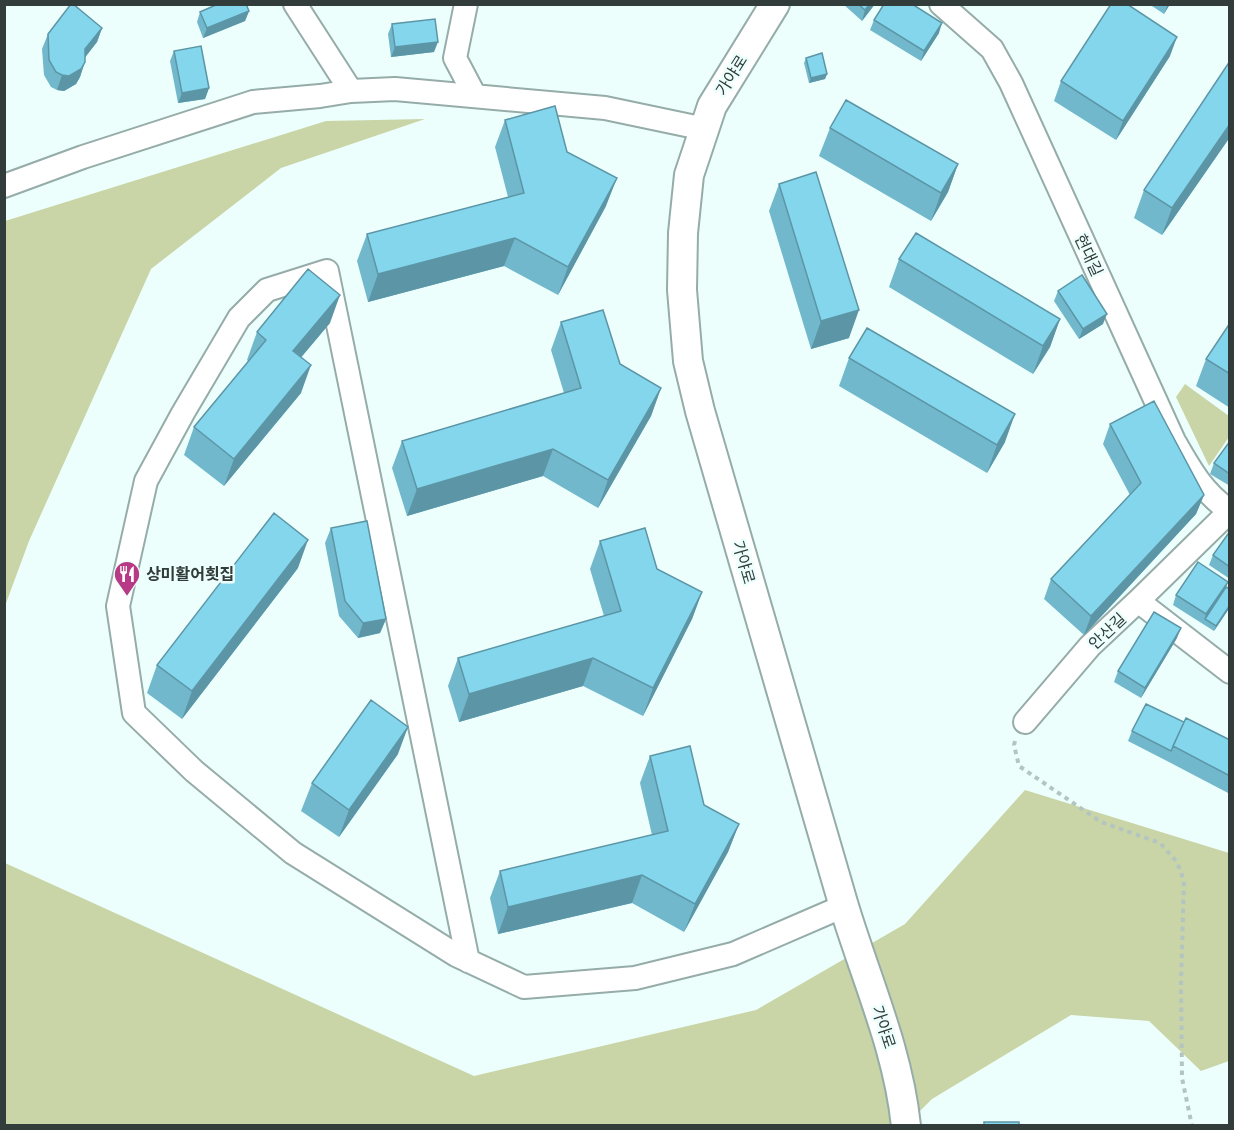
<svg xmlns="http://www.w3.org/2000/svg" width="1234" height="1130" viewBox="0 0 1234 1130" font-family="'Archivo Narrow','Noto Sans KR',sans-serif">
<rect width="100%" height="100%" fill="#ecfffc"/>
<path fill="#c9d5a7" d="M425,119L281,168L151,269L29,541L5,606V221L326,121Z
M1185,384L1229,416V437L1209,466L1176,397Z
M1025,790L1229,853V1061L1201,1071L1149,1021L1071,1015L932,1099L906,1125L5,1126V863L474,1076L756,1010L905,924Z"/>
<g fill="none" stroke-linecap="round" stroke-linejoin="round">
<g stroke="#95aca8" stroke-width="26">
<path id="minor" d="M295,4L351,91
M466,4L455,58L475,96
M941,4L992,49L1011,83L1174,441C1190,469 1203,493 1230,511L1138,601
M4,186L83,157L253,102L320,96L351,91L395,89L605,108L705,129
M1025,722L1090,646L1138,601L1230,672
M468,961L327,271L267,290L239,318L183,413L146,481L118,606L134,713L194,771L293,853L456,955L524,987L635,978L733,954L844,906"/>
</g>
<g stroke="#95aca8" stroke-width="32">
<path id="tertiary" d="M775,4L712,106L689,175L683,233L682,290L688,361L700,411C748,575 795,739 843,903C865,977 898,1048 906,1126"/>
</g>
<path stroke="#b4c4c1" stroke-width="4" stroke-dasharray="4.5 4.5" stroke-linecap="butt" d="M1015,741L1014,745L1019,766L1101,822L1160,843L1177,862L1184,881L1181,983L1182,1078L1192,1126"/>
<use href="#minor" stroke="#fff" stroke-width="22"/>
<use href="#tertiary" stroke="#fff" stroke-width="28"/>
</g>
<path fill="#72b8cc" d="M843,4H875L862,21Z
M1149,4H1170L1164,14Z
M249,11L245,21L203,38L197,22L200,12Z
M874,20L939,33L921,61L870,30Z
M392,24L434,52L391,57L388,34Z
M102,28L97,42L85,57L80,77L76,84L64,91L57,90L51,87L44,75L42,49L48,34Z
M174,51L209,88L205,99L178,103L170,61Z
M1170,56L1116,140L1054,101L1061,81Z
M806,58L827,74L825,79L809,83L804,63Z
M1230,61V137L1162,235L1134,218L1144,190Z
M505,120L567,152L606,206L558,295L504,266L368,302L357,261L367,234L508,197L495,147Z
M830,128L958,164L948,192L931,221L819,156Z
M779,184L849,338L811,349L769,211Z
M899,259L1060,319L1050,347L1033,374L889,287Z
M1058,291L1103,324L1079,339L1054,301Z
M561,322L620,364L661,388L651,416L598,508L543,476L407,516L392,468L402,441L564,393L551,350Z
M330,323L301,357V393L224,486L184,455L194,427L248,361L247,360L257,332Z
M1230,323V408L1196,386L1206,359Z
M849,358L1005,442L987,473L839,386Z
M1110,424L1204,495L1196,514L1084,635L1044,599L1051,579L1130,495L1103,444Z
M1230,441V486L1210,474L1214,463Z
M331,528L386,619L380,633L358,638L339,616L325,543Z
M1230,531V579L1209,565L1213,555Z
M600,541L702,592L692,619L643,716L583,686L459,722L448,686L458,658L604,616L590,569Z
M298,568L182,719L147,693L157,665Z
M1226,587L1230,589V607L1214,631L1173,605L1176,595Z
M1177,638L1141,698L1114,682L1118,671Z
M1184,722L1230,740V794L1167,761L1128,741L1132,731Z
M398,754L339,837L301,811L312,783Z
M650,756L704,805L739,824L728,852L684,932L632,903L498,934L490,898L500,871L652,835L640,783Z"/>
<path fill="#5c96a6" d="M870,4H875L862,21L865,10Z
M1168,4H1170L1164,14Z
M249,11L245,21L203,38L207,28Z
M942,23L939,33L921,61L924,51Z
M102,28L97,42L80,64L85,49Z
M1177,37L1170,56L1116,140L1123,121Z
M438,42L434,52L391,57L395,47Z
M85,62L80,77L76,84L64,91L57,90L62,75Z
M827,74L825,79L809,83L811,78Z
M209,88L205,99L178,103L182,93Z
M1230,124V137L1162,235L1172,208Z
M958,164L948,192L931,221L941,193Z
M617,178L606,206L558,295L568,267Z
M515,238L504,266L368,302L378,274Z
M340,295L330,323L283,379L293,351Z
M859,310L849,338L811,349L821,321Z
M1107,314L1103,324L1079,339L1083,329Z
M1060,319L1050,347L1033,374L1043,346Z
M311,365L301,393L224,486L234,459Z
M661,388L651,416L598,508L608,480Z
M1015,414L1005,442L987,473L997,445Z
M553,449L543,476L407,516L417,489Z
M1204,495L1196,514L1084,635L1091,616Z
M308,540L298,568L182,719L192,691Z
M1228,582L1224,592L1205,619L1206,614Z
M702,592L692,619L643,716L653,688Z
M1230,605V607L1214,631L1216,626Z
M386,619L380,633L358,638L363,623Z
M1181,628L1177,638L1141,698L1145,688Z
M593,658L583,686L459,722L469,694Z
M408,727L398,754L339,837L349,810Z
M739,824L728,852L684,932L695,904Z
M642,875L632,903L498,934L508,907Z"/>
<path fill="#84d6ed" stroke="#5c96a6" stroke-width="1.5" d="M71,4H73L102,28L85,49V62L81,69L69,76L62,75L56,72L49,60L48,34Z
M218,4H246L249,11L207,28L200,12Z
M858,4H870L865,10Z
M884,4H912L942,23L924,51L874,20Z
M1111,4H1127L1177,37L1123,121L1061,81Z
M435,19L438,42L395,47L392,24Z
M201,46L209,88L182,93L174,51Z
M822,53L827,74L811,78L806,58Z
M1230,61V124L1172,208L1144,190Z
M846,100L958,164L941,193L830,128Z
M555,106L567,152L617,178L568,267L515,238L378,274L367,234L524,193L505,120Z
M816,172L859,310L821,321L779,184Z
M916,233L1060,319L1043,346L899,259Z
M308,269L340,295L293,351L311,365L234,459L194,427L266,340L257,332Z
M1082,275L1107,314L1083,329L1058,291Z
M603,310L620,364L661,388L608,480L553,449L417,489L402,441L581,388L561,322Z
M1230,323V374L1206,359Z
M867,328L1015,414L997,445L849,358Z
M1154,401L1204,495L1091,616L1051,579L1141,483L1110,424Z
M1230,441V474L1214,463Z
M274,513L308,540L192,691L157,665Z
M367,521L386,619L363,623L345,601L331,528Z
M645,528L657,569L702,592L653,688L593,658L469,694L458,658L621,611L600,541Z
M1230,531V567L1213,555Z
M1198,562L1228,582L1206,614L1176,595Z
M1226,587L1230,589V605L1216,626L1205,619Z
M1154,612L1181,628L1145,688L1118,671Z
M371,700L408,727L349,810L312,783Z
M1146,704L1184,722L1171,751L1132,731Z
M1186,718L1230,740V776L1173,746Z
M690,746L704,805L739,824L695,904L642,875L508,907L500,871L668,831L650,756Z
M984,1122H1019V1125H984Z"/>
<defs>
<g id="restaurant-pin" transform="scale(1.35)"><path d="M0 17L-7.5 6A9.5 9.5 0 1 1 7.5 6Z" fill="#b83985" stroke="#ecfffc"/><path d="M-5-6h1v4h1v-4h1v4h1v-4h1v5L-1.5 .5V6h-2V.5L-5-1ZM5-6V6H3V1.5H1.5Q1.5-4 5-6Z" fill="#fff"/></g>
</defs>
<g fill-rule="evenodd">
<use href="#restaurant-pin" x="127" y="574"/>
</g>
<g text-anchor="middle" stroke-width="5" stroke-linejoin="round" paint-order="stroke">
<g font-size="16" fill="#323c3a" stroke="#ecfffc">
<text transform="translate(731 75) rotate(-58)" y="6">가야로</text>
<text transform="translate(1089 255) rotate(65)" y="6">현대길</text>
<text transform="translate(744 562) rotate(74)" y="6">가야로</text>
<text transform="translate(1107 631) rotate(-43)" y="6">안산길</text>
<text transform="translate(884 1027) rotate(72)" y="6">가야로</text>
</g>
<g font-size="16" font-weight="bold" fill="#323c3a" stroke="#ecfffc" text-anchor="start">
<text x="146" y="580">상미활어횟집</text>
</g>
</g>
<rect width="1234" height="1130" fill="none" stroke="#323c3a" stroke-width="12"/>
</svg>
